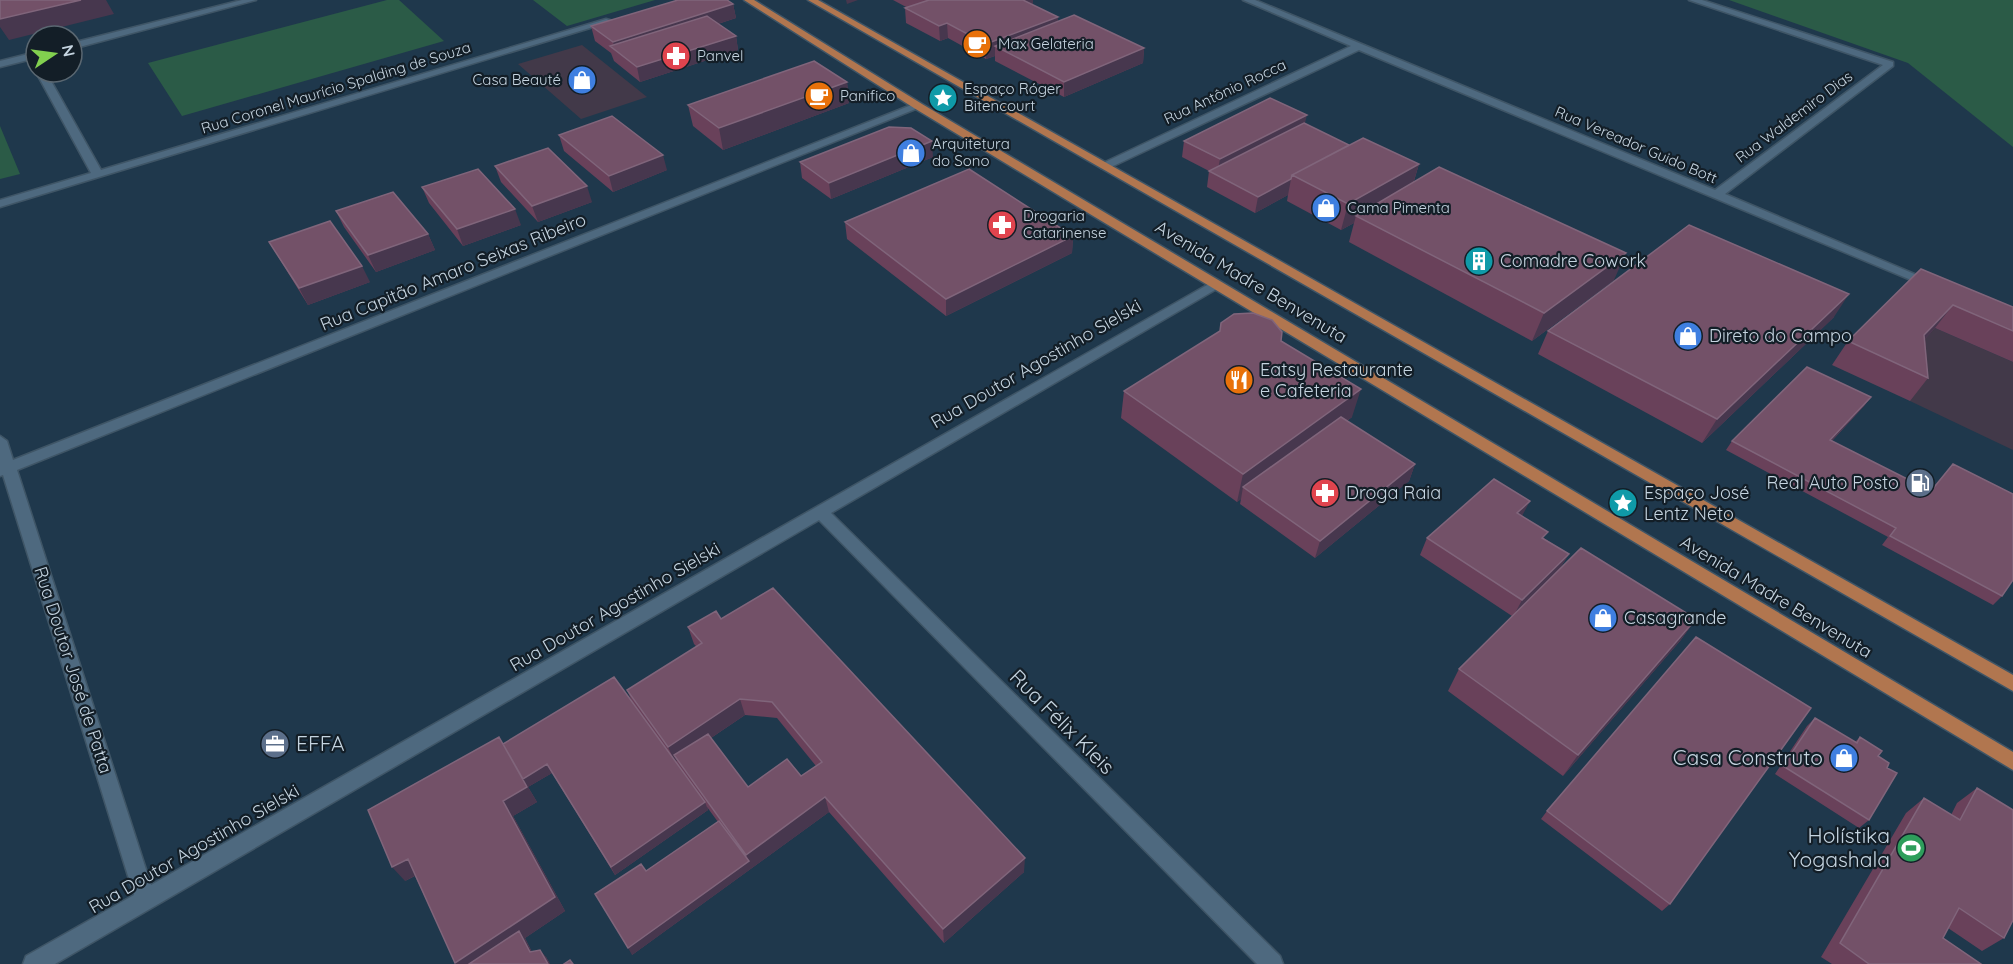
<svg xmlns="http://www.w3.org/2000/svg" width="2013" height="964" viewBox="0 0 2013 964" font-family="Quicksand,sans-serif">
<rect width="100%" height="100%" fill="#1f384c"/>
<path fill="#423949" d="M582,45L647,97L581,119L518,64Z
M1935,328L2013,362V450L1910,401L1907,358Z"/>
<path fill="#2b5b47" d="M387,0H399L444,41L182,116L148,63Z
M533,0H655L567,26Z
M1729,0H2013V147L1908,63Z
M0,126L20,174L0,179Z"/>
<g fill="none" stroke-linecap="round" stroke-linejoin="round">
<g stroke="#3f5566" stroke-width="3">
<path id="minor" d="M242,0H256L72,49V43Z
M1243,0H1255L1715,190L1883,65L1689,0H1702L1893,62V66L1725,194L1938,284L1932,288L1928,287L1359,50L1109,168H1101V164L1351,46Z
M606,19L613,21L0,207V200L91,173L36,72H46L101,170Z
M36,52V58L0,67V61Z
M914,104L923,106L17,470L151,885L1216,280L1222,284L1220,287L831,513L1280,956L1283,964H1257L819,520L55,964H23L26,956L134,895L3,475L0,476V436L7,441L13,460Z"/>
</g>
<g stroke="#3f5566" stroke-width="3">
<path id="major" d="M744,0H754L922,104L2013,752V770L914,108Z
M808,0H818L2013,675V691Z"/>
</g>
<use href="#minor" fill="#4e697f" fill-rule="evenodd"/>
<use href="#major" fill="#b1764f" fill-rule="evenodd"/>
</g>
<path fill="#69415a" fill-rule="evenodd" d="M893,0H1033V5L1058,21L1144,48L1143,63L1064,97L995,61V56L986,59L948,38L940,41L906,23L905,8H908Z
M733,4L736,18L718,24L736,36L738,50L640,82L614,61L611,53L595,41L591,26Z
M847,82L849,103L723,150L693,126L688,105Z
M1305,124L1349,145L1419,164L1414,181L1614,280L1532,341L1349,242L1354,223L1341,230L1287,201L1288,195L1255,213L1207,187L1209,171L1182,157L1184,141Z
M559,135L667,170L613,192L564,151Z
M933,157L831,199L802,178L800,162Z
M495,166L592,202L538,222L501,182Z
M422,187L521,225L463,246L429,203Z
M336,211L428,234L435,250L376,272L344,227Z
M845,222L1073,236L1072,253L946,316L847,239Z
M269,242L370,282L308,305Z
M1921,269L2013,307V362L1935,328L1925,339L1928,378L1910,401L1832,365L1848,341Z
M1834,317L1702,443L1538,354L1548,331Z
M1281,341L1352,417L1347,421L1415,464L1409,481L1315,558L1240,504L1241,499L1237,502L1121,418L1124,391Z
M1871,397L1864,406L1832,441L1931,491L1953,464L2002,596L1993,605L1882,545L1888,537L1726,450L1732,441Z
M1522,516L1545,539L1569,554L1560,568L1696,619L1680,641L1563,776L1448,691L1459,669L1512,616L1420,555L1427,538Z
M721,619L1024,872L944,943L829,812L632,955L646,871L718,822L707,807L708,810L615,875L552,773L528,787L537,802L513,816L565,911L525,938L532,952L546,957L550,964H456L415,876L405,881L503,744L632,702L627,690L697,647L694,644L688,627ZM745,715L777,718L816,766L801,776L748,787L711,738Z
M1815,718L1855,742L1860,737L1878,756L1869,820L1859,828L1775,774L1807,726Z
M1977,788L2004,938L1982,951L1948,928L1943,938L1981,964H1832L1821,957L1906,813L1924,798L1951,815L1957,803Z
M1547,811L1670,904L1662,911L1541,819Z"/>
<path fill="#47374e" d="M81,0H106L114,14L9,40L0,27V19Z
M846,0H858L847,4Z
M1018,0H1033V7Z
M733,4L736,18L621,55L615,50L613,42Z
M1058,17V32L995,46V56L986,59V44Z
M947,23L948,38L940,41L939,26Z
M736,36L738,50L640,82L637,67Z
M1144,48L1143,63L1064,97V82Z
M847,82L849,103L723,150L719,128Z
M1307,115L1303,131L1217,175L1220,159Z
M932,141L933,157L831,199L829,183Z
M663,155L667,170L613,192L609,176Z
M1419,164L1411,190L1356,216L1354,223L1341,230L1348,204Z
M1291,179L1288,195L1255,213L1258,197Z
M587,186L592,202L538,222L532,206Z
M515,209L521,225L463,246L457,229Z
M428,234L435,250L376,272L368,255Z
M1073,236L1072,253L946,316V299Z
M1626,253L1614,280L1532,341L1544,313Z
M362,266L370,282L308,305L299,288Z
M1849,294L1834,317L1702,443L1717,419Z
M1953,305L1935,328L1907,358L1924,335Z
M1361,389L1352,417L1250,492L1243,487L1241,499L1237,502L1243,474Z
M1871,397L1864,406L1824,449L1830,440Z
M1415,464L1409,481L1315,558L1320,541Z
M1530,501L1521,518L1517,513Z
M1569,554L1559,570L1513,617L1522,600Z
M1696,619L1680,641L1563,776L1578,755Z
M740,699L745,715L678,760L674,755L677,761L675,762L668,747Z
M509,753L547,764L552,773L528,787L537,802L513,816L565,911L525,938L535,959L486,964H456L455,963L503,801Z
M825,797L829,812L632,955L628,948L749,861L746,855Z
M705,802L708,810L615,875L611,867Z
M1025,858L1024,872L944,943L943,929Z
M408,859L420,873L405,881L392,867Z
M540,950L546,957L550,964H548Z"/>
<path fill="#735168" stroke="#80657b" stroke-width="1.5" d="M0,0H81L0,19Z
M678,0H727L733,4L613,42L591,26Z
M929,0H1023L1058,17L986,44L947,23L939,26L905,8Z
M1074,15L1144,48L1064,82L995,46Z
M707,16L736,36L637,67L610,46Z
M814,61L847,82L719,128L688,105Z
M1270,98L1307,115L1220,159L1184,141Z
M612,116L663,155L609,176L559,135Z
M1304,123L1349,145L1292,175L1291,179L1258,197L1209,171Z
M889,127L911,128L932,141L829,183L800,162Z
M1363,138L1419,164L1348,204L1292,175Z
M548,148L587,186L532,206L495,166Z
M1439,167L1626,253L1544,313L1356,216Z
M478,169L515,209L457,229L422,187Z
M969,169L1073,236L946,299L845,222Z
M393,192L428,234L368,255L336,211Z
M330,221L362,266L299,288L269,242Z
M1689,225L1849,294L1717,419L1548,331Z
M1921,269L2013,307V331L1953,305L1924,335L1928,378L1848,341Z
M1253,313L1272,320L1282,332L1281,341L1361,389L1243,474L1124,391L1220,331L1221,323L1234,314Z
M1807,367L1871,397L1830,440L1931,491L1953,464L2013,494V580L2002,596L1890,536L1896,528L1732,441Z
M1341,417L1415,464L1320,541L1243,487Z
M1494,479L1530,501L1517,513L1548,532L1542,538L1569,554L1522,600L1427,538Z
M1581,548L1696,619L1578,755L1459,669Z
M773,588L1025,858L943,929L825,797L746,855L674,755L708,734L748,787L787,759L801,776L822,762L772,702L740,699L668,747L627,690L702,643L688,627L716,611L721,619Z
M1696,637L1811,708L1670,904L1547,811Z
M614,677L705,802L611,867L547,764L523,779L503,744Z
M1815,718L1857,743L1860,737L1882,751L1878,756L1889,763L1887,768L1897,773L1869,820L1783,766Z
M499,737L527,787L503,801L555,897L455,963L408,859L392,867L368,810Z
M1977,788L2013,810V920L2004,938L1959,908L1943,938L1981,964H1869L1840,943L1924,798L1960,820Z
M719,821L749,861L628,948L595,894L641,864L646,871Z
M519,931L530,952L540,950L548,964H469Z
M570,960L573,964H564Z"/>
<defs>
<g id="cafe-disc" transform="scale(1.5)"><circle r="9.5" fill="#e8710a" stroke="#131e27"/><path d="M-5.5-4.5H6V0H3Q3 3.5 0 3.5H-2.5Q-5.5 3.5-5.5 0ZM3-3.2v2h1.7v-2ZM-6 4.5H4V6H-6Z" fill="#fff"/></g>
<g id="pharmacy-disc" transform="scale(1.5)"><circle r="9.5" fill="#e0444e" stroke="#131e27"/><path d="M-2-6h4v4h4v4h-4v4h-4v-4h-4v-4h4Z" fill="#fff"/></g>
<g id="shop-disc" transform="scale(1.5)"><circle r="9.5" fill="#3f7fe0" stroke="#131e27"/><path d="M-5-2.5h2.3a2.7 3.5 0 0 1 5.4 0H5L5.5 6h-11ZM-1.5-2.5h3a1.5 2.3 0 0 0-3 0Z" fill="#fff"/></g>
<g id="sight-disc" transform="scale(1.5)"><circle r="9.5" fill="#0f9aa8" stroke="#131e27"/><path d="M0-6L1.8-2.2L6-1.7L2.9 1.2L3.7 5.4L0 3.3L-3.7 5.4L-2.9 1.2L-6-1.7L-1.8-2.2Z" fill="#fff"/></g>
<g id="building-disc" transform="scale(1.5)"><circle r="9.5" fill="#0f9aa8" stroke="#131e27"/><path d="M-4-6H4V6H1V3H-1V6H-4ZM-2.5-4.3h1.7v1.8h-1.7ZM.8-4.3h1.7v1.8H.8ZM-2.5-1h1.7V.8h-1.7ZM.8-1h1.7V.8H.8Z" fill="#fff"/></g>
<g id="restaurant-disc" transform="scale(1.5)"><circle r="9.5" fill="#e8710a" stroke="#131e27"/><path d="M-5-6h1v4h1v-4h1v4h1v-4h1v5L-1.5 .5V6h-2V.5L-5-1ZM5-6V6H3V1.5H1.5Q1.5-4 5-6Z" fill="#fff"/></g>
<g id="fuel-disc" transform="scale(1.5)"><circle r="9.5" fill="#5c6f8a" stroke="#131e27"/><path d="M-5.5-6h7V0h2V4h1.3V-2.5L3-4.5l.8-.8L6-3V5H2.5V1h-1V6h-7ZM-4.2-4.7v3.2H.2V-4.7Z" fill="#fff"/></g>
<g id="office-disc" transform="scale(1.5)"><circle r="9.5" fill="#5c6f8a" stroke="#131e27"/><path d="M-6-3h4V-5.5h4V-3h4V5H-6ZM-1-4.5V-3h2v-1.5ZM-6 0V1H6V0Z" fill="#fff"/></g>
<g id="stadium-disc" transform="scale(1.5)"><circle r="9.5" fill="#2e9e5b" stroke="#131e27"/><path d="M0-5a6.5 5 0 1 0 0 10a6.5 5 0 1 0 0-10ZM-3.5-1.8h7v3.6h-7Z" fill="#fff"/></g>
</defs>
<g fill-rule="evenodd">
<use href="#cafe-disc" x="977" y="44"/>
<use href="#pharmacy-disc" x="676" y="56"/>
<use href="#shop-disc" x="582" y="80"/>
<use href="#cafe-disc" x="819" y="96"/>
<use href="#sight-disc" x="943" y="98"/>
<use href="#shop-disc" x="911" y="153"/>
<use href="#shop-disc" x="1326" y="208"/>
<use href="#pharmacy-disc" x="1002" y="225"/>
<use href="#building-disc" x="1479" y="261"/>
<use href="#shop-disc" x="1688" y="336"/>
<use href="#restaurant-disc" x="1239" y="380"/>
<use href="#fuel-disc" x="1920" y="483"/>
<use href="#pharmacy-disc" x="1325" y="493"/>
<use href="#sight-disc" x="1623" y="503"/>
<use href="#shop-disc" x="1603" y="618"/>
<use href="#office-disc" x="275" y="744"/>
<use href="#shop-disc" x="1844" y="758"/>
<use href="#stadium-disc" x="1911" y="848"/>
</g>
<g text-anchor="middle" stroke-width="4.5" stroke-linejoin="round" paint-order="stroke">
<g font-size="15" fill="#c5d4e0" stroke="#131e27" text-anchor="start">
<text x="998" y="49">Max Gelateria</text>
<text x="697" y="61">Panvel</text>
<text x="561" y="85" text-anchor="end">Casa Beauté</text>
<text x="964" y="94">Espaço Róger<tspan x="964" dy="17">Bitencourt</tspan></text>
<text x="840" y="101">Panifico</text>
<text x="932" y="149">Arquitetura<tspan x="932" dy="17">do Sono</tspan></text>
<text x="1347" y="213">Cama Pimenta</text>
<text x="1023" y="221">Drogaria<tspan x="1023" dy="17">Catarinense</tspan></text>
</g>
<g font-size="15" fill="#c5d4e0" stroke="#131e27">
<text transform="translate(336 88) rotate(-17)" y="5">Rua Coronel Maurício Spalding de Souza</text>
<text transform="translate(1225 92) rotate(-25)" y="5">Rua Antônio Rocca</text>
<text transform="translate(1794 117) rotate(-37)" y="5">Rua Waldemiro Dias</text>
<text transform="translate(1636 145) rotate(23)" y="5">Rua Vereador Guido Bott</text>
</g>
<g font-size="18" fill="#c5d4e0" stroke="#131e27" text-anchor="start">
<text x="1500" y="267">Comadre Cowork</text>
<text x="1709" y="342">Direto do Campo</text>
<text x="1260" y="376">Eatsy Restaurante<tspan x="1260" dy="21">e Cafeteria</tspan></text>
<text x="1899" y="489" text-anchor="end">Real Auto Posto</text>
<text x="1346" y="499">Droga Raia</text>
<text x="1644" y="499">Espaço José<tspan x="1644" dy="21">Lentz Neto</tspan></text>
<text x="1624" y="624">Casagrande</text>
</g>
<g font-size="18" fill="#c5d4e0" stroke="#131e27">
<text transform="translate(453 272) rotate(-22)" y="6">Rua Capitão Amaro Seixas Ribeiro</text>
<text transform="translate(1251 282) rotate(31)" y="6">Avenida Madre Benvenuta</text>
<text transform="translate(1036 364) rotate(-30)" y="6">Rua Doutor Agostinho Sielski</text>
<text transform="translate(1776 597) rotate(31)" y="6">Avenida Madre Benvenuta</text>
<text transform="translate(615 607) rotate(-30)" y="6">Rua Doutor Agostinho Sielski</text>
<text transform="translate(73 670) rotate(72)" y="6">Rua Doutor José de Patta</text>
<text transform="translate(194 849) rotate(-30)" y="6">Rua Doutor Agostinho Sielski</text>
</g>
<g font-size="21" fill="#c5d4e0" stroke="#131e27">
<text transform="translate(1062 722) rotate(45)" y="7">Rua Félix Kleis</text>
</g>
<g font-size="21" fill="#c5d4e0" stroke="#131e27" text-anchor="end">
<text x="296" y="751" text-anchor="start">EFFA</text>
<text x="1823" y="765">Casa Construto</text>
<text x="1890" y="843">Holístika<tspan x="1890" dy="24">Yogashala</tspan></text>
</g>
</g>
<g transform="translate(54 54) rotate(77)"><circle r="28" fill="#131e27" stroke="#5a6771" stroke-width="1.5"/>
<path d="M0-4.5L10 22L0 15L-10 22Z" fill="#82d04f"/>
<text y="-9" font-size="16" font-weight="bold" text-anchor="middle" fill="#c5d4e0">N</text>
</g>
</svg>
